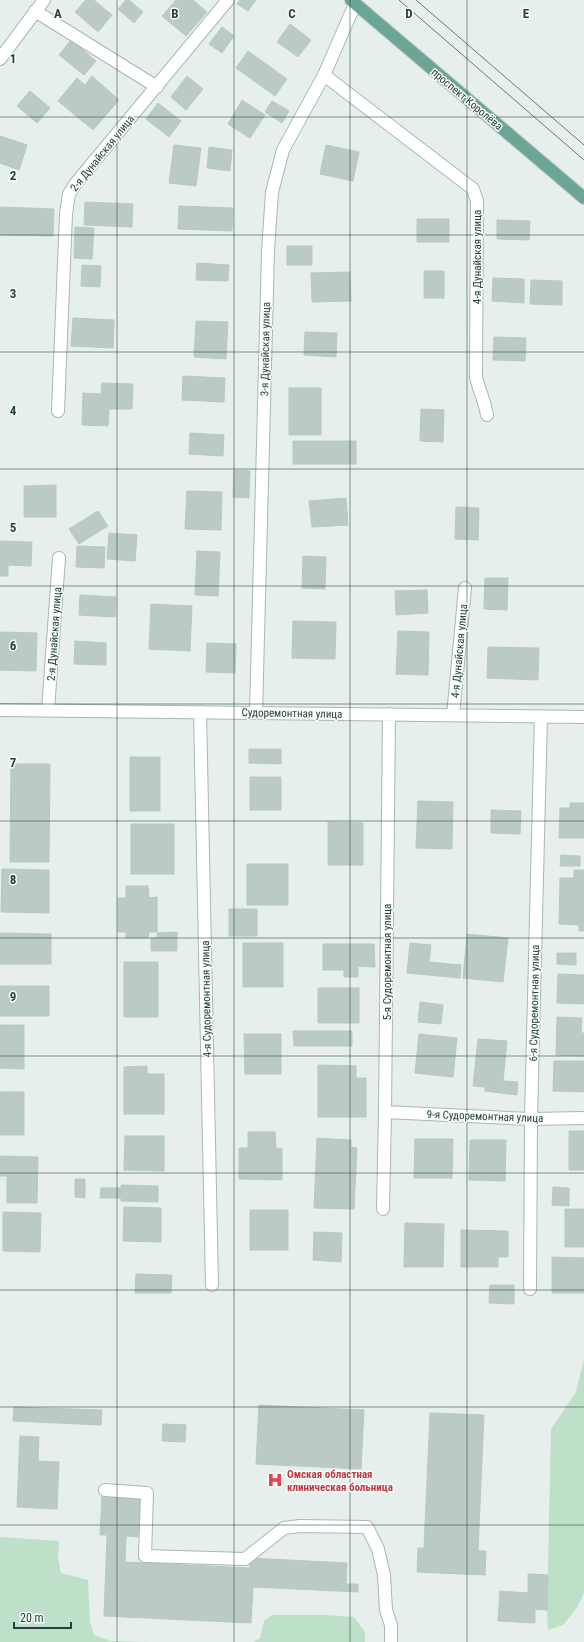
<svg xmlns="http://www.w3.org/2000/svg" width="584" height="1642" viewBox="0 0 584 1642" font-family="'Roboto Condensed',sans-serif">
<rect width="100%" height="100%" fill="#e6efeb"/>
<path fill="#bfe0c8" d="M584,1359V1593L577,1608L563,1625L548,1630L547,1610L551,1429L576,1392Z
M0,1537L59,1541L58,1558L61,1573L88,1580L90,1622L94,1635L111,1641L151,1642H0Z
M272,1615H327L354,1617L365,1632V1642H253L260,1638L264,1621Z"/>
<path fill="#bbcac4" stroke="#b8c9c2" d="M86,0H94L112,15L98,32L75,12Z
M126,0H129L143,12L134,23L118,9Z
M176,0H193L207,12L186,36L162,16Z
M240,0H256L248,11L237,4Z
M290,24L311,40L298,57L277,42Z
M222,27L234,36L222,53L209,44Z
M71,40L96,61L84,75L59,55Z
M248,51L287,79L275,96L236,68Z
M92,76L119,100L93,130L58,101L77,78L85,85Z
M187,76L203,89L186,110L171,97Z
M30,91L50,108L37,123L17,106Z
M242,100L265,115L250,138L228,124Z
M272,101L289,111L282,123L265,112Z
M158,103L181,121L169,137L146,119Z
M0,136L27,145L19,170L0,163Z
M174,145L201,148L196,186L169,183Z
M326,145L359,152L353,181L320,174Z
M209,147L232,150L230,171L207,168Z
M85,202L133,204L132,227L84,225Z
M179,206L233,208L232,231L178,229Z
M0,207L54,209L53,236L0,235Z
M417,219H449V242H417Z
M497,220L530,221L529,240L497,239Z
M75,227L94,228L92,259L74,258Z
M287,246H312V265H287Z
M197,263L229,265L228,281L196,280Z
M82,265L101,266L100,287L81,286Z
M424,271H444V298H424Z
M350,272L351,301L312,302L311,273Z
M493,278L524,279V303L492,301Z
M531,280L562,281V305L530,304Z
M73,318L114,320L113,348L71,346Z
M196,321L228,322L226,359L194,357Z
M305,332L337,333L336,357L304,355Z
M494,337L526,338L525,361L493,360Z
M183,376L225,378L224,402L182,400Z
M102,383L133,384L132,409H109L108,426L82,425L83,393L101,394Z
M289,388H321V435H289Z
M421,409L444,410L443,442L420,441Z
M190,433L224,435L223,456L189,454Z
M293,441H356V464H293Z
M234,470L250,471L249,498L233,497Z
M56,485V517H24V486Z
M187,491L222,492L221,530L185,529Z
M346,498L348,525L312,527L309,501Z
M456,507L479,508L478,540L455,539Z
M98,511L108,526L79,544L69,529Z
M109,533L137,535L135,561L107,559Z
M0,541L32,542L31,566L8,565V576H0Z
M77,546L105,547L104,568L76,567Z
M197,551L220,552L218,596L195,595Z
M303,556L326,557L325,589L302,588Z
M485,578H508L507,610L484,609Z
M427,590L428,613L396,615L395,591Z
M80,595L116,597L115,617L79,615Z
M151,604L192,606L190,651L149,649Z
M293,621L336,622L335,659L292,658Z
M398,631L429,632L428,675L396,674Z
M0,632L37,633L36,671L0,670Z
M75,641L106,643V665L74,664Z
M207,643L236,644L235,673L206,672Z
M488,647L539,648L538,680L487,678Z
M249,749H281V764L249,763Z
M130,757H160V811H130Z
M11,764H50L49,862H10Z
M250,777H281V810H250Z
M418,801L453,802L452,849L416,848Z
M570,803H584V838H559L560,808H570Z
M491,810L521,811L520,834L491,833Z
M328,822L363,823V865H328Z
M131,824H174V874H131Z
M561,855L580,856V866H560Z
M247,864H288V905H247Z
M2,869L49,870V913L1,912Z
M574,870H584V931H579V925L559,924L560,878H574Z
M126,886H148L149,898L157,897V932H149L148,938H126V932H118V898H126Z
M229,909H257V936H229Z
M177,932V951H151V938H157V933Z
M0,933L51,934V964H0Z
M467,934L508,938L503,982L463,978Z
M243,943H283V987H243Z
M410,943L431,945L429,962L461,965L460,978L407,973Z
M323,944H374L375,967L358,966V977H344V970H323Z
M557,953H576V965L557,964Z
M124,962H158V1017H124Z
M558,974L584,975V1004L557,1003Z
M0,986H49V1016H0Z
M318,988H359V1023H318Z
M420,1002L443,1005L441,1024L418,1022Z
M557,1017L582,1018L581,1033H584V1056L556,1055Z
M0,1025H24V1069L0,1068Z
M293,1031H352V1046H294Z
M244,1034H281V1074H245Z
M419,1034L457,1038L453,1077L415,1073Z
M478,1039L507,1041L503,1081L518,1082L517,1095L485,1091V1087L473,1086Z
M554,1061H584V1092L553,1091Z
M318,1065L356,1066V1078H366V1117H318Z
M147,1066V1074H164V1114H124V1067Z
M0,1092H24V1135H0Z
M569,1131H584V1170H569Z
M248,1132H275L276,1148L282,1149V1180L239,1179V1148H248Z
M125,1136H164V1171L124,1170Z
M317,1138L351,1140V1147L357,1148L354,1209L314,1208Z
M415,1139H453L452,1178H414Z
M470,1140H506L505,1181L469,1180Z
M0,1156L38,1157L37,1203H7V1176H0Z
M75,1179H85V1198L75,1197Z
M121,1185L158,1186V1202L121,1201Z
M553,1187L569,1188V1206L552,1205Z
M101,1188H121V1198H100Z
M124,1207L161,1208V1242L123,1241Z
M565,1209H584V1247H565Z
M250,1210H288V1250H250Z
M3,1212L41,1213L40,1252L3,1251Z
M405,1223L444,1224L443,1267H404Z
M461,1230L508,1231V1257H498V1267H461Z
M314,1232L342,1233L341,1262L313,1260Z
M552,1257L584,1258V1293H552Z
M136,1274L172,1275L171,1293H135Z
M490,1285H514V1304L489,1303Z
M259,1405L364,1410L361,1469L256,1464Z
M14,1407L102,1410L101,1425L13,1421Z
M430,1413L484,1415L478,1551L424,1548Z
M163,1424L186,1425L185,1442L162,1441Z
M20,1436L39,1437L38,1461L59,1462L57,1509L17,1507Z
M102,1495L140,1496L138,1537L126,1536L125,1562L250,1568V1558L347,1563L346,1584H358V1592L253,1587L251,1623L104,1616L107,1535H100Z
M418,1548L486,1551L485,1575L417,1572Z
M528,1574L548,1575L547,1610L535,1609V1623L498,1621L500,1591L528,1593Z"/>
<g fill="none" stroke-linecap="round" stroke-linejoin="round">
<g stroke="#a8b8b2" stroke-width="14">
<path id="minor" d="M35,11L157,87
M0,59L44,0
M324,75L473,189L477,201L476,377C479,390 485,402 487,415
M58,411L66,214L69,194L76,183L228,0
M0,710L584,717
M48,710L59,558
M200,712L212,1285
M256,713L268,251L272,192L283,150L324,75L355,4
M453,715L465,588
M385,1112L531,1119L584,1118
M383,1209L385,1112L389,714
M530,1289L531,1119L541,716
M105,1490L147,1493L145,1556L245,1559L284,1528L300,1526L367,1527L378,1549L384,1575L386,1610L391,1625V1642"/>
</g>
<g stroke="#c2cac8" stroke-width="14">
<path id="major" d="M351,0L584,198"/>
</g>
<use href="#minor" stroke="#fff" stroke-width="12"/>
<use href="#major" stroke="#6aa596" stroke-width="12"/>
<path stroke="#5f7d75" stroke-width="1" d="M399,0L584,160
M416,0L584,145"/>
</g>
<path fill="none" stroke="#24423a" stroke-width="1" stroke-opacity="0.55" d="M117,0V1642M234,0V1642M350,0V1642M467,0V1642M0,117H584M0,235H584M0,352H584M0,469H584M0,586H584M0,704H584M0,821H584M0,938H584M0,1056H584M0,1173H584M0,1290H584M0,1407H584M0,1525H584"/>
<defs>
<g id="hospital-bare" transform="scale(1.2)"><path d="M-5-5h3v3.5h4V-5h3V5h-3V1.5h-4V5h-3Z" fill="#e0444e" stroke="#f7fbf9" stroke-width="2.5" paint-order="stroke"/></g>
</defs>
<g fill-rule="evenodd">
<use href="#hospital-bare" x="275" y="1480"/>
</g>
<g text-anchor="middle" stroke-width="3" stroke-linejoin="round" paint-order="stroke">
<g font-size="11" fill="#24423a" stroke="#f7fbf9">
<text transform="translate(467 99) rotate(40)" y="4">проспект Королёва</text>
<text transform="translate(102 153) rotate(-51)" y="4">2-я Дунайская улица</text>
<text transform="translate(477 257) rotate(-90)" y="4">4-я Дунайская улица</text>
<text transform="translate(265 349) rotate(-89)" y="4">3-я Дунайская улица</text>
<text transform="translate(54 634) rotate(-86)" y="4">2-я Дунайская улица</text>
<text transform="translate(459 651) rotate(-85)" y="4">4-я Дунайская улица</text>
<text transform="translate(292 713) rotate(1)" y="4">Судоремонтная улица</text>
<text transform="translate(387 962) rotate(-90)" y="4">5-я Судоремонтная улица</text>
<text transform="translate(206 999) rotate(-91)" y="4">4-я Судоремонтная улица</text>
<text transform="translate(534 1003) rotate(-89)" y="4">6-я Судоремонтная улица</text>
<text transform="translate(485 1116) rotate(2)" y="4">9-я Судоремонтная улица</text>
</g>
<g font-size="11" font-weight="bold" fill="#be3a42" stroke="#f7fbf9" text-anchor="start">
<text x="287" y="1478">Омская областная<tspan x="287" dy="13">клиническая больница</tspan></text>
</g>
</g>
<g font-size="13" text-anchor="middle" font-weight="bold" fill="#24423a" stroke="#f7fbf9" stroke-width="3" stroke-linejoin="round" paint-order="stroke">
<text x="58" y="18">A</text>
<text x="175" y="18">B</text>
<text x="292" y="18">C</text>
<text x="409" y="18">D</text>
<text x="526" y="18">E</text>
<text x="13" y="63">1</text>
<text x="13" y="180">2</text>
<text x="13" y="298">3</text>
<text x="13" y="415">4</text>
<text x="13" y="532">5</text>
<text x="13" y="650">6</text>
<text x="13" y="767">7</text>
<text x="13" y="884">8</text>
<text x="13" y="1001">9</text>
</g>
<path d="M14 1622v6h57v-6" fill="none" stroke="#24423a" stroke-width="2"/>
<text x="20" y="1622" font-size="12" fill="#24423a" stroke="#f7fbf9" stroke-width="3" paint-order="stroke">20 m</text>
</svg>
